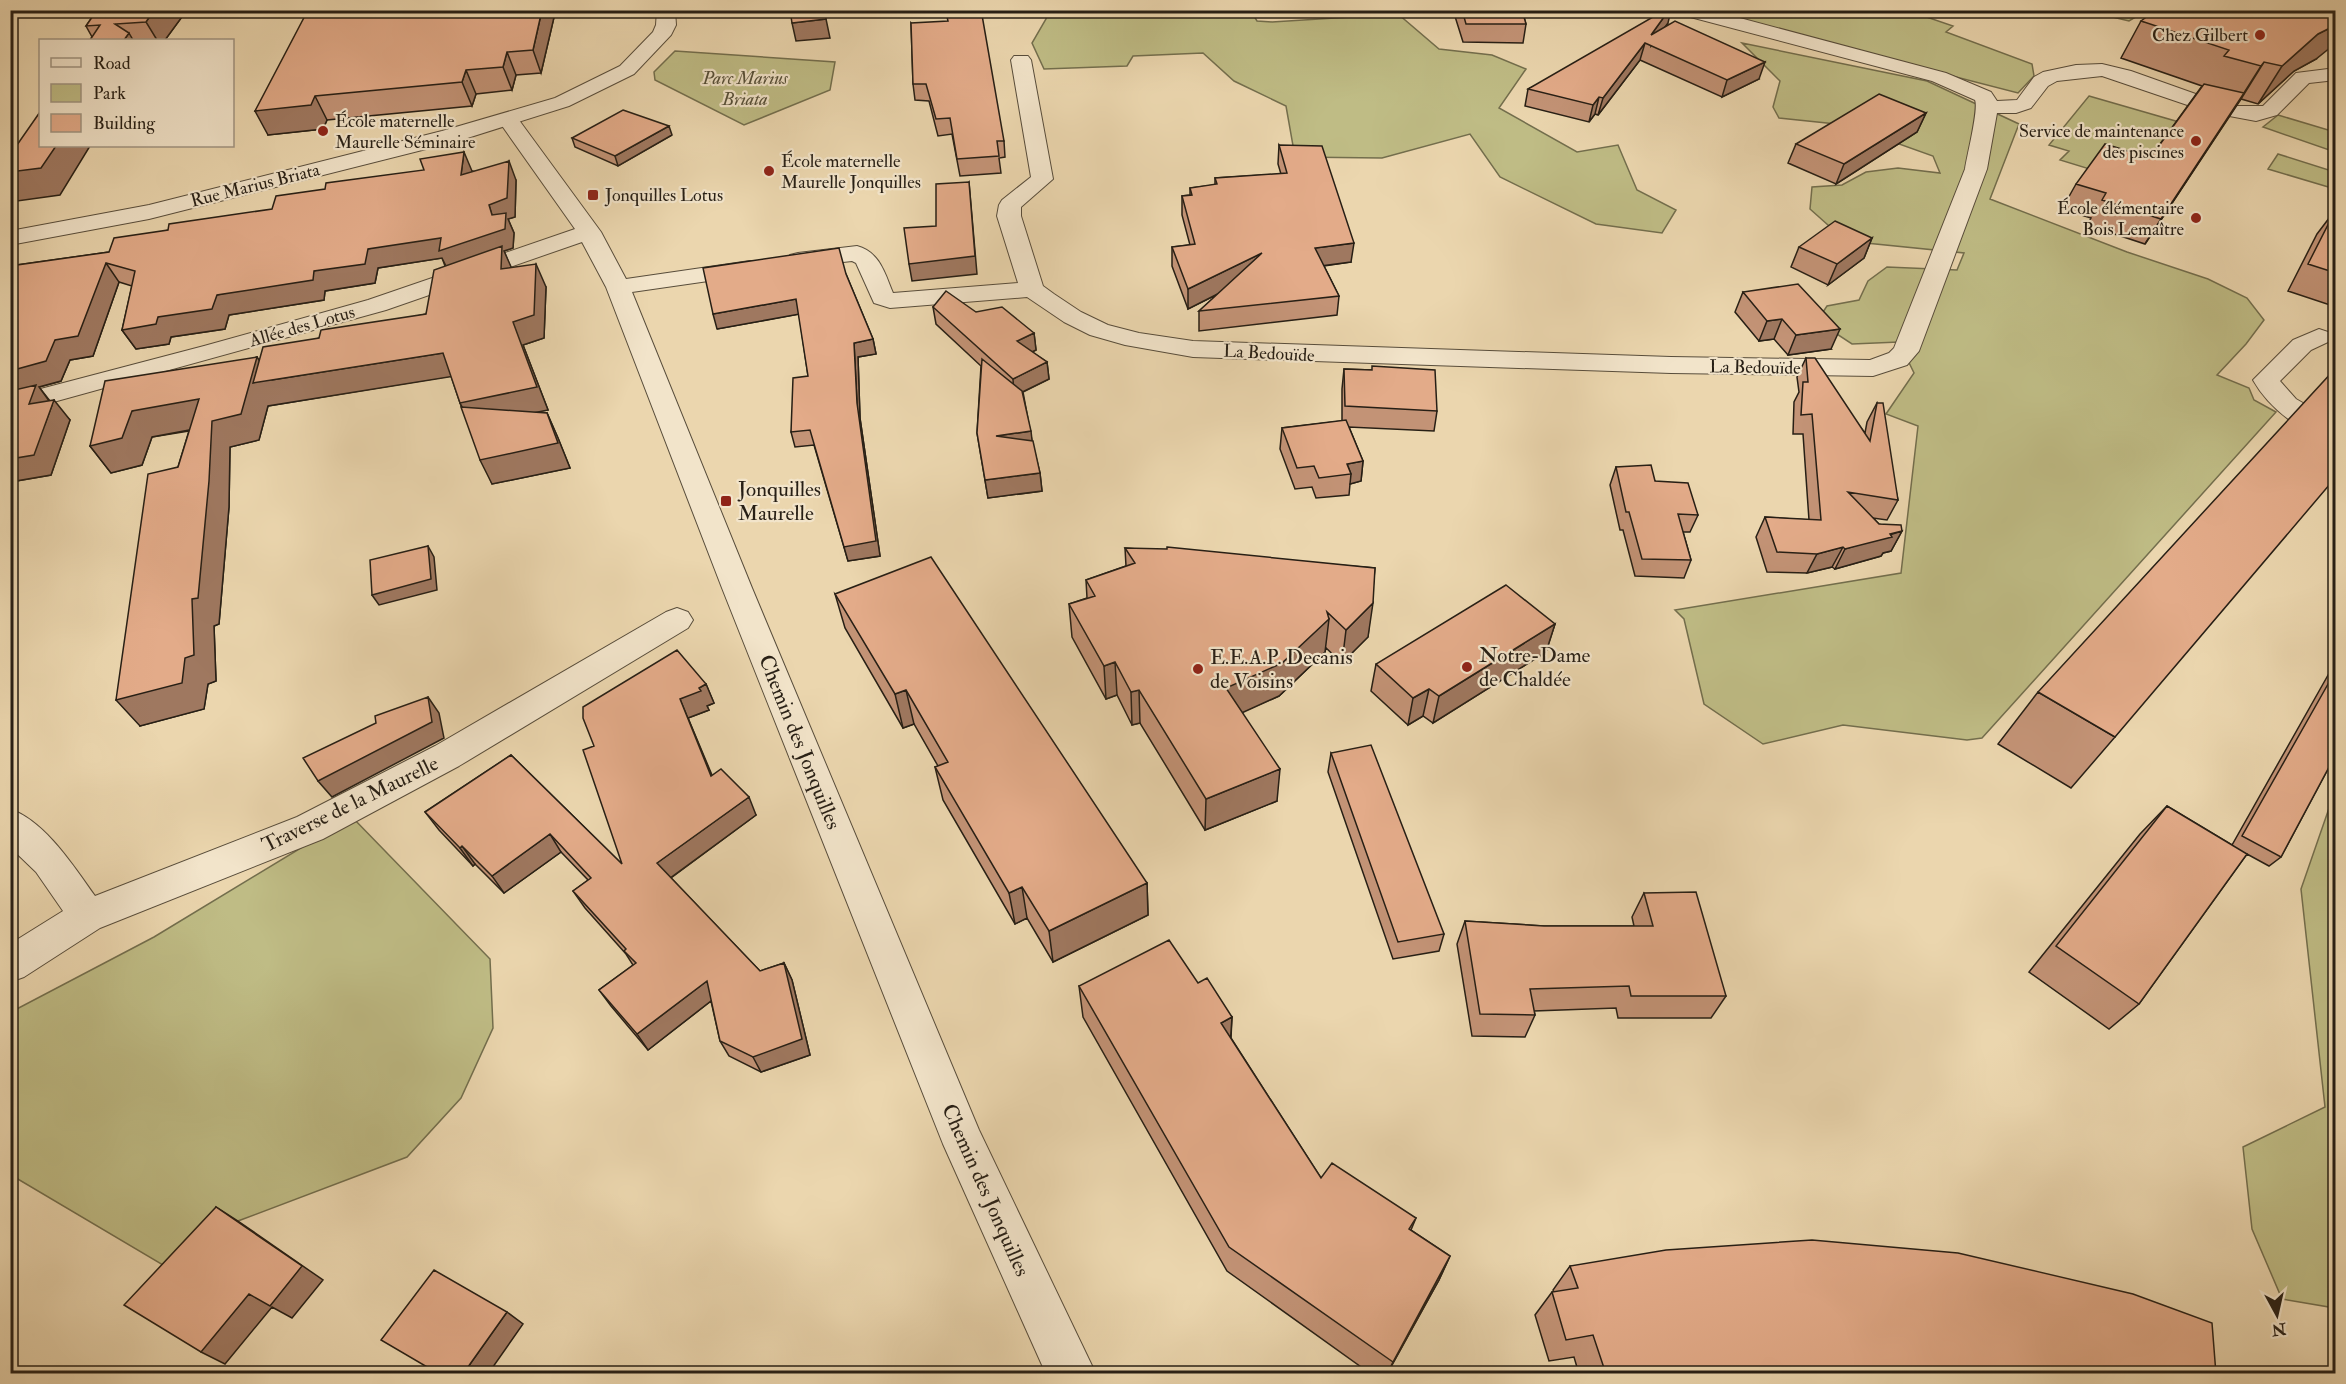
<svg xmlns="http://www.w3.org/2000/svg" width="2346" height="1384" viewBox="0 0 2346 1384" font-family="'IM FELL Double Pica',serif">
<rect width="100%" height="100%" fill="#ebd6ae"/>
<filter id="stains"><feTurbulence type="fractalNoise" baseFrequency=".00333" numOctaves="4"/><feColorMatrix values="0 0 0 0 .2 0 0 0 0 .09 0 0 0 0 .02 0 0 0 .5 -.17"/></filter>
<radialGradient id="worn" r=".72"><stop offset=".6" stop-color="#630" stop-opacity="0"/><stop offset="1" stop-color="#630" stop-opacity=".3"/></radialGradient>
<path fill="#bfbc85" stroke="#736e4d" stroke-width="1.5" d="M1049,11H1251L1257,21L1272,22L1398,14L1439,49L1492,55L1526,69L1499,108L1577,152L1618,145L1637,190L1676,210L1662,233L1596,224L1500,177L1470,134L1382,158L1295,157L1286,106L1234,81L1203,53L1133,56L1127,66L1044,69L1032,43L1046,19Z
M1700,11H1909L1953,26L1946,32L2032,64L2034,76L2018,93Z
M2087,11H2146L2129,21Z
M1742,43L1927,81L2019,124L1990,199L2127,252L2208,279L2247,298L2264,320L2246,344L2217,375L2249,388L2254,400L2276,412L1982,738L1967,740L1843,725L1763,744L1704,704L1684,619L1675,610L1901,573L1918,426L1886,414L1914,373L1899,342L1852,344L1817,321L1827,306L1859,300L1868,281L1887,267L1957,270L1964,253L1846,241L1810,209L1812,187L1842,185L1866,172L1898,168L1940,173L1933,156L1846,125L1779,118L1773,107L1780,81Z
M675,51L835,62L830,90L744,125L655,80L654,72Z
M2089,96L2179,122L2135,183L2060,160L2069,151L2049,145Z
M2278,115L2335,132V152L2263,127Z
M2278,154L2335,172V189L2268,169Z
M2335,791V1308L2282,1299L2252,1229L2243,1147L2325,1107L2301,889Z
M352,817L490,959L493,1028L461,1098L407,1157L238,1221L185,1278L11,1175V1012L154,937Z"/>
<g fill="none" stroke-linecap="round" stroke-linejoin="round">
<g stroke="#584d3b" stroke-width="2">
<path id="minor" d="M1677,10H1710L1946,73L1991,92L1997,101L2017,100L2034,77L2043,72L2076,65L2102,64L2131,71L2221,103L2237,106H2263L2296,73L2336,68V80L2309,83L2277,115L2256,121L2208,112L2102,76L2057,81L2048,86L2031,108L2016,113H1997L1987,169L1919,351L1907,365L1873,376L1671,373L1193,357L1125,345L1090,335L1064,322L1027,297L890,308L874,303L856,263L852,261L798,267L790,265L786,260L790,255L798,253L857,246C880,252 885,274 893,293L1018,283L997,216L999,205L1002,200L1031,177L1011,60L1014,56H1028L1031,60L1053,179L1021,207V216L1043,286L1054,294L1081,312L1108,325L1139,333L1193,341L1671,357L1870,360L1889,353L1894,348L1965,169C1967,155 1979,109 1975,100L1932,81L1679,14Z
M509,114L516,116L601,232L626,279L750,261L759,263L762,268L759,273L750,275L632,292L752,588L979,1130L1096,1374H1046L943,1144L722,588L606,287L582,242L386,310L10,414V397L204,346L368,300L575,229L498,120L502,116Z
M2319,329L2328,332L2332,337L2328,342L2311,350L2280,381L2296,399L2336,422V442C2302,433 2270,410 2253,380L2293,340Z
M677,608L688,612L693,620L688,628L459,766L323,839L100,928L24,977L10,982V944L63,911L36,872L10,847V809C46,822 74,867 95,896L297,817L435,746L666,612Z"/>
</g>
<g stroke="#584d3b" stroke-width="2">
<path id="tertiary" d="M657,10H675L676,25L671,35L634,74L569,106L458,141L149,219L10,245V231L149,205L442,131L555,98L620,66L653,32L656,25Z"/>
</g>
<use href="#minor" fill="#f2e4ca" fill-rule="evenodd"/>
<use href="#tertiary" fill="#f2e4ca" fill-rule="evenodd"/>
</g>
<path fill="#c39376" stroke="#271f15" stroke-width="1.5" d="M97,10H187L165,40H90L92,37L86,26Z
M308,10H554L555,13L541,73L516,75L512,90L476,94L472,106L327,120L323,129L268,135Z
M1453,10H1522L1526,24L1523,43L1463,42Z
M2141,21L2316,59L2294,71L2258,104L2241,99L2145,244L2087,225L2091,218L2062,209L2076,184L2150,158L2202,86L2121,58Z
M911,23L1004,141L1005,157L999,158L1001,173L960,176L952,134L938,136L929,101L915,100L913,84Z
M1668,23L1665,27L1759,79L1722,97L1640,60L1598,115L1595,114L1589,122L1525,106L1528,89Z
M1926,113L1917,132L1836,184L1788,163L1796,144Z
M672,135L618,166L575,147L572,138Z
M1279,145L1351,262L1324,266L1339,296L1337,315L1199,331V311L1218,294L1188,309L1172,266V247L1190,245L1182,215V196L1190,195V188L1215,185V178L1281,174L1278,164Z
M472,171L516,180L515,217L508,219L514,233L513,248L504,251L511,268L546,287L544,338L523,345L548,410L536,412L547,413L558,438L570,468L492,484L460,403L451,376L268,406L259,440L230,447L229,507L219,624L214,626L216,681L208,684L204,709L140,726L178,467L189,431L152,437L142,465L111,473L90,446L257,357L259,361L319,338L426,314L445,266L442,258L378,268L375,283L325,291L324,300L229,315L225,329L171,337L169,344L136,349L122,330L132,286L119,282L93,356L70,360L61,381L39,387L50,401L70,420L51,475L10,482V266L109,252L168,230Z
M2336,209V307L2288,291L2317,234Z
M1872,238L1864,258L1828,285L1791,267L1799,247Z
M846,274L873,339L876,354L858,357L860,418L880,556L848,561L814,445L795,447L791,432L808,376L799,314L717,329Z
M1743,292L1831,349L1788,355L1774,339L1759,341L1735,312Z
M933,307L976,312L1034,333L1036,350L1032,352L1047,362L1049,379L1023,392L1032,441L1040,473L1042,491L988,498L977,433L981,366L936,324Z
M1806,358L1865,433L1867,422L1877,403L1898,500L1887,520L1873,518L1879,524L1902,531L1891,551L1883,553L1881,556L1835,569L1832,567L1807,573L1767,572L1756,537L1765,517L1809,520L1803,434H1793L1794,402L1799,392L1797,377Z
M1344,369L1372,370L1437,411L1434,431L1349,427L1363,461L1361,481L1350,484L1349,495L1316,498L1312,487L1295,489L1280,449L1282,428L1342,421V389Z
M1616,467L1655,481L1698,515L1690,532H1683L1691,560L1684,578L1635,576L1623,530H1620L1610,485Z
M1125,548L1375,568L1368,637L1342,663L1326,648L1325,652L1279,696L1242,712L1277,801L1205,830L1140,723L1132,725L1117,695L1106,699L1072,637L1069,604L1087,598L1086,580L1126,566Z
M835,594L1147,883L1148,915L1053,962L1027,918L1015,924L943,800L935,767L938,766L914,724L903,728L845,628Z
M1555,624L1546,652L1433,723L1423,716L1408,725L1371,691L1376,664Z
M2336,661V754L2281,857L2269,866L2247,854L2139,1004L2109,1029L2029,972L2140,834L2167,806L2232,845Z
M706,684L714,703L707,706L709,710L688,718L712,775L756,815L671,878L760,971L784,963L792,980L810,1055L761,1072L729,1056L720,1041L711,1001L648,1050L611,1006L599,990L633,965L626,954L585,908L573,891L588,880L561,852L504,893L475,864L473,866L439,830L425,812L511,755L622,864L594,746Z
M2038,692L2115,737L2071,788L1998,744Z
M1331,753L1444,934L1439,951L1393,959L1328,772Z
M1644,893L1726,996L1711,1018H1618L1616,1008L1534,1011L1535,1015L1525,1037L1472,1036L1457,944L1465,921L1544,926H1634L1632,917Z
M1198,983L1232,1017L1231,1038L1321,1178L1416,1218L1411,1230L1450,1256L1439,1280L1387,1374H1371L1227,1271L1083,1017L1079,986Z
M1570,1266L2216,1374H1579L1574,1357L1549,1361L1535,1315L1552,1292H1554L1553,1290Z"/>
<path fill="#9f7860" stroke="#271f15" stroke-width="1.5" d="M154,10H187L165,40H157L146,22Z
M542,10H554L555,13L541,73L533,50Z
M1669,10H1671L1668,23L1651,46V35Z
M826,19L830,38L796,41L792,23Z
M2336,25V43L2316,59L2294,71L2258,104L2282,66L2318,34Z
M129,33L133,40H124Z
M1645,43L1640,60L1598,115L1603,98Z
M507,52L516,75L512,90L503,67Z
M1765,62L1759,79L1722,97L1727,80Z
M2264,62L2241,99L2237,104L2261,66Z
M466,70L476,94L472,106L462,82Z
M2244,93L2228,118L2145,244L2161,219Z
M315,96L327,120L323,129L268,135L255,111Z
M1599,97L1595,114L1589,122L1593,105Z
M1926,113L1917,132L1836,184L1844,164Z
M669,126L672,135L618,166L615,156Z
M56,146H90L60,195L17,201L10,192V172Z
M464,152L472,171L470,194L461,175Z
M509,161L516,180L515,217L508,219L514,233L513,248L504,251L512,269L448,270L442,258L378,268L375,283L325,291L324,300L229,315L225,329L171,337L169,344L136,349L122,330L217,295L314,271L368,249L492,215L489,205Z
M969,182L977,274L912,281L909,264Z
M1872,238L1864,258L1828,285L1837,264Z
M1354,243L1351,262L1313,267L1315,248Z
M1262,253L1261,272L1188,309V289Z
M106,263L119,282L93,356L70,360L61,381L39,387L52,405L45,424L10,395V371L55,340Z
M536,264L546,287L544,338L523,345L548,410L472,425L460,403L513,322Z
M796,299L800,314L717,329L713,314Z
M1782,319L1774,339L1759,341L1767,321Z
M1840,329L1831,349L1788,355L1796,335Z
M1034,333L1036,350L1019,358L1017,341Z
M873,339L876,354L858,357L860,418L880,556L848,561L844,547L857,403L854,343Z
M443,353L455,376L268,406L259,440L230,447L229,507L219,624L214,626L216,681L208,684L204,709L140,726L116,700L192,599L211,426L152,437L142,465L111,473L90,446L132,411L257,357L272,380Z
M1047,362L1049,379L1014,396L1013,379Z
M54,400L70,420L51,475L10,482V459Z
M547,413L558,438L570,468L492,484L480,460Z
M1031,431L1033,449L996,436Z
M1363,461L1361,481L1350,484L1351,474L1347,464Z
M1040,473L1042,491L988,498L985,480Z
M1902,531L1891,551L1883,553L1881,556L1835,569L1845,549Z
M428,546L434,557L437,590L379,605L372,595Z
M1843,547L1832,567L1807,573L1817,554Z
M1373,603L1368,637L1342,663L1346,630Z
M1329,619L1325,652L1279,696L1224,721L1226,688Z
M1555,624L1546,652L1433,723L1439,696Z
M1115,662L1117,695L1106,699L1104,666Z
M706,684L714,703L707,706L709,710L688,718L719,794L680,699Z
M1429,689L1423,716L1408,725L1413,698Z
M906,690L914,724L903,728L895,694Z
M1139,690L1140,723L1132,725L1131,692Z
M428,697L439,713L444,738L332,797L318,781Z
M1280,769L1277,801L1205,830L1206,799Z
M749,797L756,815L666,881L657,863Z
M550,834L561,852L504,893L492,876Z
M462,846L475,864L473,866L460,848Z
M1147,883L1148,915L1053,962L1049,931Z
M1022,887L1027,918L1015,924L1009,893Z
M784,963L792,980L810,1055L761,1072L753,1057Z
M707,981L716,997L648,1050L637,1034Z
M1232,1017L1230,1047L1221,1023Z
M216,1207L238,1221L323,1280L292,1318L272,1307L225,1364L201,1352Z
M1450,1256L1439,1280L1387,1374L1393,1362Z
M507,1312L523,1324L488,1374H463Z"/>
<path fill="#e3ab89" stroke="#271f15" stroke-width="1.5" d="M97,10H154L146,22L115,24L129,33L124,40H90L100,25L86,26Z
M308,10H542L533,50L507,52L503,67L466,70L462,82L315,96L311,105L255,111Z
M790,10H825L826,19L792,23Z
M1462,10H1522L1526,24H1466Z
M1665,10H1669L1651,35L1675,21L1765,62L1727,80L1645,43L1603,98L1599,97L1593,105L1528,89Z
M2156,10H2336V25L2318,34L2282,66L2264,62L2261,66L2224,56L2229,50L2141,21Z
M982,15L1004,141H997L999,156L957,159L950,118L936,119L926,84H913L911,23L948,21L947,17Z
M2204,84L2244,93L2161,219L2102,200L2106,193L2076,184L2105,144L2150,158Z
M1879,94L1926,113L1844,164L1796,144Z
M623,110L669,126L615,156L572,138Z
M40,112V146H56L41,168L10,172V155Z
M1279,145L1322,146L1354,243L1315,248L1339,296L1199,311L1262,253L1188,289L1172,247L1195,244L1182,196L1192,195L1190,188L1217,184L1215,178L1287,173Z
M464,152L461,175L509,161L507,198L489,205L492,215L506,213L505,229L439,251L441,238L368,249L365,264L314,271L313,280L217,295L212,309L158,317L156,324L122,330L135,271L106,263L78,336L55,340L46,361L10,371V266L109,252L114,238L168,230L169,224L272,209L276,196L325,189L326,183L424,170L420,159Z
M969,182L975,256L909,264L904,228L936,226V184Z
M2336,209V273L2308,264Z
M1835,221L1872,238L1837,264L1799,247Z
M502,246L501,269L536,264L534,315L513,322L537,387L460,403L443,353L253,383L263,347L319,338L321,330L426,314L434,270Z
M839,248L846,274L873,339L854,343L857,403L876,541L844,547L810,430L791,432L793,378L808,376L796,299L713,314L703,268Z
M1798,284L1840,329L1796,335L1782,319L1767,321L1743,292Z
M946,291L976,312L1002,307L1034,333L1017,341L1047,362L1013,379L933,307Z
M257,357L241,414L212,421L209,481L198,598L192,599L194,655L185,658L182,683L116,700L148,474L178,467L199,399L132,411L122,438L90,446L105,381Z
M1806,358H1815L1870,441L1877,403H1883L1898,500L1848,492L1879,524L1901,525L1902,531L1890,534L1892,537L1845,549L1843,547L1817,554L1777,552L1765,517L1821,520L1812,414L1801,415L1803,382H1808Z
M982,359L1022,391L1031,431L996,436L1033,441L1040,473L985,480L977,433Z
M1372,366L1435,370L1437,411L1345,406L1344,369L1372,370Z
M2334,370L2336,371V477L2115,737L2038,692Z
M36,385L29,404L54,400L34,455L10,459V391Z
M461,407L547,413L558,443L480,460Z
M1346,420L1363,461L1347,464L1351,474L1319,478L1314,466L1297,468L1282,428Z
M1651,465L1655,481L1688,483L1698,515L1678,514L1691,560L1642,559L1629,512H1626L1616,467Z
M428,546L431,579L372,595L370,560Z
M1167,547L1375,568L1373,603L1346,630L1327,612L1329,619L1282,663L1226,688L1280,769L1206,799L1139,690L1131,692L1115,662L1104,666L1069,604L1095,596L1086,580L1135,563L1125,548L1167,549Z
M931,557L1147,883L1049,931L1022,887L1009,893L935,767L948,762L906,690L895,694L835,594Z
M1506,585L1555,624L1439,696L1429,689L1413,698L1376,664Z
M677,650L706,684L699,688L701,691L680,699L711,776L721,769L749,797L657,863L760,971L784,963L802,1039L753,1057L720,1041L707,981L637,1034L599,990L636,963L624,951L626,949L573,891L591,878L550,834L492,876L462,846L460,848L425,812L511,755L622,864L583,750L594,746L583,718V707Z
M2336,670V754L2281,857L2242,836Z
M428,697L432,722L318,781L303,758L376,723L375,716Z
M1371,745L1444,934L1398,942L1331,753Z
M2167,806L2247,854L2139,1004L2056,946Z
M1696,892L1726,996H1631L1629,986L1530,989L1535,1015L1480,1014L1465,921L1544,926H1653L1644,893Z
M1169,940L1198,983L1207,978L1232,1017L1221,1023L1321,1178L1332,1163L1416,1218L1409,1229L1450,1256L1393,1362L1229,1247L1079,986Z
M216,1207L302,1266L270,1306L249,1294L201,1352L124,1305Z
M1812,1240L1958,1253L2133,1294L2212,1323L2216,1374H1606L1593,1335L1566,1340L1552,1292L1578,1288L1570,1266L1666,1250Z
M434,1270L507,1312L463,1374H439L381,1340Z"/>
<g fill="#8f2418" stroke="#f2e4ca" stroke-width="2">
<circle cx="2260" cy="35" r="6"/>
<circle cx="323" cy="131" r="6"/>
<circle cx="2196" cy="141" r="6"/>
<circle cx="769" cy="171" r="6"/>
<rect x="587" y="189" width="12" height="12" rx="3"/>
<circle cx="2196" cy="218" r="6"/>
<rect x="720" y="495" width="12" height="12" rx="3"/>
<circle cx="1467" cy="667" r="6"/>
<circle cx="1198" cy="669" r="6"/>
</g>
<g text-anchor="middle" stroke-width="4.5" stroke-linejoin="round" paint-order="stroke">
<g font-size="18" fill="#271f15" stroke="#f2e4ca" text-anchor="end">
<text x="2248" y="41">Chez Gilbert</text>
<text x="335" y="127" text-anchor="start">École maternelle<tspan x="335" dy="21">Maurelle Séminaire</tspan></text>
<text x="2184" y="137">Service de maintenance<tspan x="2184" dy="21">des piscines</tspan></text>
<text x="781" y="167" text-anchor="start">École maternelle<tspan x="781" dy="21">Maurelle Jonquilles</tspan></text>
<text x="605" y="201" text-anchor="start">Jonquilles Lotus</text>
<text x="2184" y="214">École élémentaire<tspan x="2184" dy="21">Bois Lemaître</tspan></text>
</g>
<g font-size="18" font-style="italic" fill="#554e37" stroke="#f2e4ca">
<text x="745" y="84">Parc Marius<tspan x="745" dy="21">Briata</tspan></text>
</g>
<g font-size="18" fill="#271f15" stroke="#f2e4ca">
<text transform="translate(255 185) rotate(-14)" y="6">Rue Marius Briata</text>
<text transform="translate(302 326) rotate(-16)" y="6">Allée des Lotus</text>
<text transform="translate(1269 353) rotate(3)" y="6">La Bedouïde</text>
<text transform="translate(1755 367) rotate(1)" y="6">La Bedouïde</text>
</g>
<g font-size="21" fill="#271f15" stroke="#f2e4ca" text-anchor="start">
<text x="738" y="496">Jonquilles<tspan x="738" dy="24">Maurelle</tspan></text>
<text x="1479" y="662">Notre-Dame<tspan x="1479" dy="24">de Chaldée</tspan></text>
<text x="1210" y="664">E.E.A.P. Decanis<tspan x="1210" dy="24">de Voisins</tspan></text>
</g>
<g font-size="21" fill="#271f15" stroke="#f2e4ca">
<text transform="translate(800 742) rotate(68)" y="7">Chemin des Jonquilles</text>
<text transform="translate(350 804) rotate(-26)" y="7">Traverse de la Maurelle</text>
<text transform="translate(986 1190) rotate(66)" y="7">Chemin des Jonquilles</text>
</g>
</g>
<rect width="2346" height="1384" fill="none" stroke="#ebd6ae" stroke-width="36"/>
<rect x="12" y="12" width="2322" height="1360" fill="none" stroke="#271f15" stroke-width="3"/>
<rect x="18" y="18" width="2310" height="1348" fill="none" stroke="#271f15" stroke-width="1.5"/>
<rect x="39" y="39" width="195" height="108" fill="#f2e4ca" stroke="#a19582" stroke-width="1.5"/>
<rect x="51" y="58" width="30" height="9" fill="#f2e4ca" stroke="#a19582" stroke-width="1.5"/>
<text x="93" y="69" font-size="18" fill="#271f15">Road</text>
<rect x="51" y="84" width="30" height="18" fill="#bfbc85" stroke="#a19582" stroke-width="1.5"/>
<text x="93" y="99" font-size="18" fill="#271f15">Park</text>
<rect x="51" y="114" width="30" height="18" fill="#e3ab89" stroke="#a19582" stroke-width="1.5"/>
<text x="93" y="129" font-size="18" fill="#271f15">Building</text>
<g transform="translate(2277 1315) rotate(172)" stroke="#f2e4ca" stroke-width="4.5" paint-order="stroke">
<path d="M0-4.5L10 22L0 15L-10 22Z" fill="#271f15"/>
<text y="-9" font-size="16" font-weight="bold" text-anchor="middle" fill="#271f15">N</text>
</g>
<rect width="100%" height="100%" filter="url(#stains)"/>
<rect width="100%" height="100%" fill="url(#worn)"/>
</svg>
